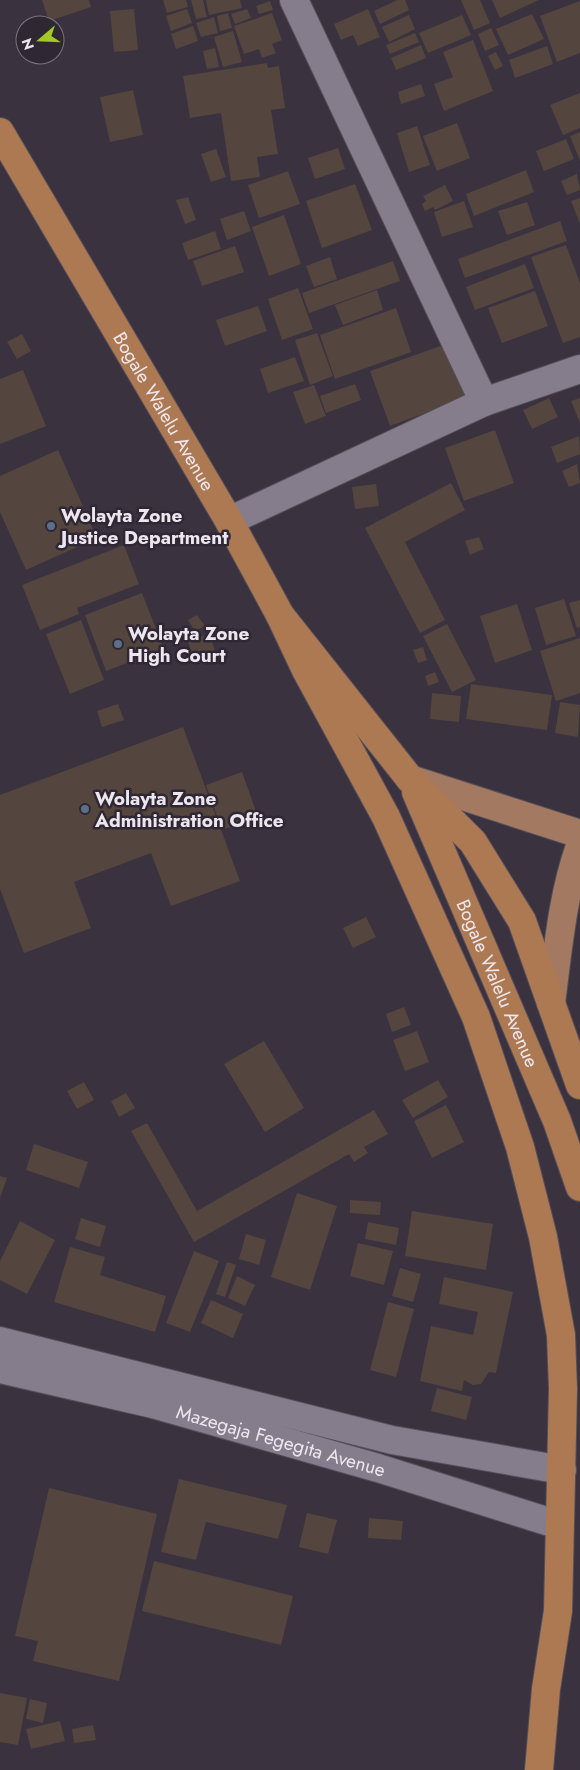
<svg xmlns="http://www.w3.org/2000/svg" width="580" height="1770" viewBox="0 0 580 1770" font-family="Jost,sans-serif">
<rect width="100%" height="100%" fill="#3a323f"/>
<path fill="#55453f" d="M42,0H89L91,7L49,21Z
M163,0H186L188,7L167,13Z
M191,0H203L207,17L196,19Z
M206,0H240L242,8L209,15Z
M397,0H405L409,10L380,24L374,11Z
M461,0H480L490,23L474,30Z
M492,0H539L500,18Z
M270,1L273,10L259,14L256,6Z
M580,1V53L557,62L540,16Z
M134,9L138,50L114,52L110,11Z
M187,9L192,23L171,31L166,16Z
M247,9L251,18L235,24L231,14Z
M368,9L380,37L358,46L353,35L341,40L334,24Z
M228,13L232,28L220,31L217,16Z
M272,13L282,40L272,44L276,53L262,58L259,49L244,54L234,26Z
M532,14L544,39L508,55L496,29Z
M409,15L415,29L389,42L382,27Z
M462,15L471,35L428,53L419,33Z
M214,17L218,33L201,37L196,23Z
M193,26L198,41L176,49L171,34Z
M491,28L499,45L485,51L478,34Z
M233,31L242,62L223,67L214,37Z
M415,33L419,42L390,54L386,45Z
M473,40L493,91L444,111L434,84L453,77L443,52Z
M421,45L426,58L396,70L391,58Z
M547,46L553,64L515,78L509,60Z
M215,48L219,67L207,69L203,51Z
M496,52L503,66L495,70L488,56Z
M267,63L268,68L279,66L285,108L271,110L278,154L257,157L260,177L231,181L221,113L190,118L183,76Z
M421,84L425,96L401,104L398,92Z
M133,90L143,135L110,142L100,97Z
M580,93V128L563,135L550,105Z
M457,123L470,158L437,171L423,136Z
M417,126L430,165L409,172L397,133Z
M580,132V161L570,136Z
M566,139L574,159L544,171L536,151Z
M338,148L345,169L315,179L308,158Z
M216,149L226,177L211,182L201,154Z
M526,170L534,192L474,216L466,194Z
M288,171L300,204L259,218L248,185Z
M577,174L580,190L567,195L561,181Z
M355,184L372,230L322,248L306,201Z
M445,185L453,201L435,210L433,207L425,211L422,204L426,201L423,196Z
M188,197L196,220L185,224L176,200Z
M580,198V224L571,201Z
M464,201L473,227L442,237L434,212Z
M527,202L535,225L507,235L498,211Z
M244,211L251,231L227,240L220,219Z
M284,215L301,264L269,276L252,227Z
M560,221L567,241L465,278L458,259Z
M215,231L221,249L188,260L182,243Z
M566,245L580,283V337L563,343L531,257Z
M235,246L244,272L202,286L193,261Z
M330,257L337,279L314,287L306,266Z
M393,261L400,281L309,313L302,293Z
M525,264L534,288L475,310L466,287Z
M298,288L313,329L282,340L268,299Z
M377,290L383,310L343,325L335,305Z
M535,291L548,326L502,343L488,308Z
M258,306L267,331L225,346L216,320Z
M396,308L411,352L335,379L320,335Z
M317,333L333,376L310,385L295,340Z
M22,334L31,351L17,359L7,342Z
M446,344L466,398L390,426L370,371Z
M295,357L304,381L268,393L260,369Z
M23,370L46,426L0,444V379Z
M355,384L361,400L326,413L320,396Z
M314,385L326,416L305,424L293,392Z
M549,398L558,417L532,429L523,410Z
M580,398V423L571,401Z
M495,430L514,483L464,501L445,448Z
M579,436L580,454L557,463L551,447Z
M58,450L97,538L26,570L0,512V476Z
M577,464L580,483L569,487L562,471Z
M451,483L465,510L405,542L445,620L420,633L365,528Z
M376,484L379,506L355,509L352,487Z
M479,537L484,549L470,555L465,541Z
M124,545L139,584L77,608L79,614L40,630L22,585Z
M142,593L164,649L106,671L85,615Z
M564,599L576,636L546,645L535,608Z
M580,600V627L577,628L569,603Z
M517,604L532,650L495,663L480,616Z
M197,615L205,626L195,631L188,620Z
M81,620L104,680L70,694L46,634Z
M447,624L476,680L452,692L423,636Z
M210,634L216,655L194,661L188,641Z
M580,638V693L556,701L540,651Z
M423,647L427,660L418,663L413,650Z
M435,672L439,682L428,686L425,676Z
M471,684L552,695L547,730L466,719Z
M432,693L461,696L459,722L430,719Z
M560,702L580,705L578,737L555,733Z
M118,704L124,720L102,727L97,711Z
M183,727L240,881L171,906L151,853L74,882L91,928L24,953L0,889V795Z
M242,772L258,817L222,830L206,785Z
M366,917L376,937L353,948L343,928Z
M404,1007L411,1025L392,1032L386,1014Z
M417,1031L429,1062L405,1071L393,1040Z
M264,1041L304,1108L265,1132L224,1064Z
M438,1080L448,1097L413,1118L402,1100Z
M84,1082L94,1100L77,1109L67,1091Z
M126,1093L135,1108L119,1117L111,1101Z
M446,1105L464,1142L432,1158L414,1121Z
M374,1110L388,1134L364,1147L368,1153L354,1162L349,1154L194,1242L131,1131L147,1123L197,1211Z
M34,1144L88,1162L79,1188L26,1170Z
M0,1176L7,1178L0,1198Z
M297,1193L337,1206L310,1290L271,1277Z
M350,1200L381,1202L380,1215L350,1213Z
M412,1211L493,1224L486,1270L405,1256Z
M81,1218L106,1226L100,1247L75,1239Z
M20,1221L55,1240L27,1294L0,1280V1261Z
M368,1222L399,1228L396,1245L365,1239Z
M246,1234L266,1240L259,1265L239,1259Z
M358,1243L393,1251L384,1285L350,1276Z
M70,1247L105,1257L100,1275L166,1296L155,1332L54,1302Z
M194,1251L219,1261L190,1332L166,1323Z
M227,1262L236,1265L225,1297L216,1294Z
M400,1268L421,1274L413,1302L392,1296Z
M237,1276L255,1285L245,1306L228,1298Z
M444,1277L513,1292L496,1373L489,1372L481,1384L473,1385L464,1380L462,1391L420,1381L431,1326L473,1335L478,1312L439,1304Z
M211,1300L243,1314L233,1338L201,1323Z
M388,1302L414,1309L396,1377L370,1370Z
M437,1388L472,1397L466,1420L431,1411Z
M179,1479L287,1505L278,1539L206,1522L196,1560L161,1552Z
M49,1488L157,1514L119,1681L33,1661L38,1641L15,1636Z
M307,1513L337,1520L328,1554L299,1547Z
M369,1518L403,1521L401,1540L368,1538Z
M154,1561L293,1596L281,1645L142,1611Z
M0,1693L27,1698L18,1745L0,1742Z
M30,1699L47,1703L43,1723L26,1719Z
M60,1721L65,1741L31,1749L26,1729Z
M93,1725L96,1740L74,1743L72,1729Z"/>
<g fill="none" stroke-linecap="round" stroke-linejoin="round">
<g stroke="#564f5a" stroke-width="30">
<g id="minor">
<path d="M294,0L484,402"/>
<path d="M229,521L484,402L580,369"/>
<path d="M0,1341L392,1440L562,1470"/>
<path id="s1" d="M0,1369L153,1404L378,1468L559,1525"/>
</g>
</g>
<g stroke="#564f5a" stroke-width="30">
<path id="primary" d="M410,779L580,834
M551,1003C558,950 562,897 580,846"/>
</g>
<g stroke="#564f5a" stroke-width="30">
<g id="trunk">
<path id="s2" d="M0,132L229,521L280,615L410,779L473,842L522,921L580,1085"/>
<path d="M280,615L306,670L386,817L476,1017L520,1147L543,1237L561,1335L563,1389L558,1611L546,1689L539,1770"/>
<path id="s3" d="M416,792L557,1121L580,1187"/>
</g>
</g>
<use href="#minor" stroke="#867d8c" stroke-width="28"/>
<use href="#primary" stroke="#a37a61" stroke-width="28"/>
<use href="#trunk" stroke="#ad7952" stroke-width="28"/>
</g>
<g fill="#5c6f8a" stroke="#2f2834" stroke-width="2">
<circle cx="51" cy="526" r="5"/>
<circle cx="118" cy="644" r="5"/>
<circle cx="85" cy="809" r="5"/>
</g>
<g text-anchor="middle" stroke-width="5" stroke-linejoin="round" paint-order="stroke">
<g font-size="19" fill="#ece7ef" stroke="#2f2834">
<text dy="7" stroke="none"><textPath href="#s2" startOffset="324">Bogale Walelu Avenue</textPath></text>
<text dy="7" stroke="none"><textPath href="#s3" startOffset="208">Bogale Walelu Avenue</textPath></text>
<text dy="7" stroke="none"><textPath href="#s1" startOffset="290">Mazegaja Fegegita Avenue</textPath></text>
</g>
<g font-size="19" font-weight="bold" fill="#ece7ef" stroke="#2f2834" text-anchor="start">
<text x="61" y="522">Wolayta Zone<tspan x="61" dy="22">Justice Department</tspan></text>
<text x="128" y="640">Wolayta Zone<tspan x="128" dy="22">High Court</tspan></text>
<text x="95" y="805">Wolayta Zone<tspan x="95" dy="22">Administration Office</tspan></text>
</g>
</g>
<g transform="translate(40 40) rotate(251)"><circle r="24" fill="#2f2834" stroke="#7b747f"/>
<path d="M0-4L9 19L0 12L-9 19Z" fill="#a4c824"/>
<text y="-8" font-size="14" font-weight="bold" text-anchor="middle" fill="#ece7ef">N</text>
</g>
</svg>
